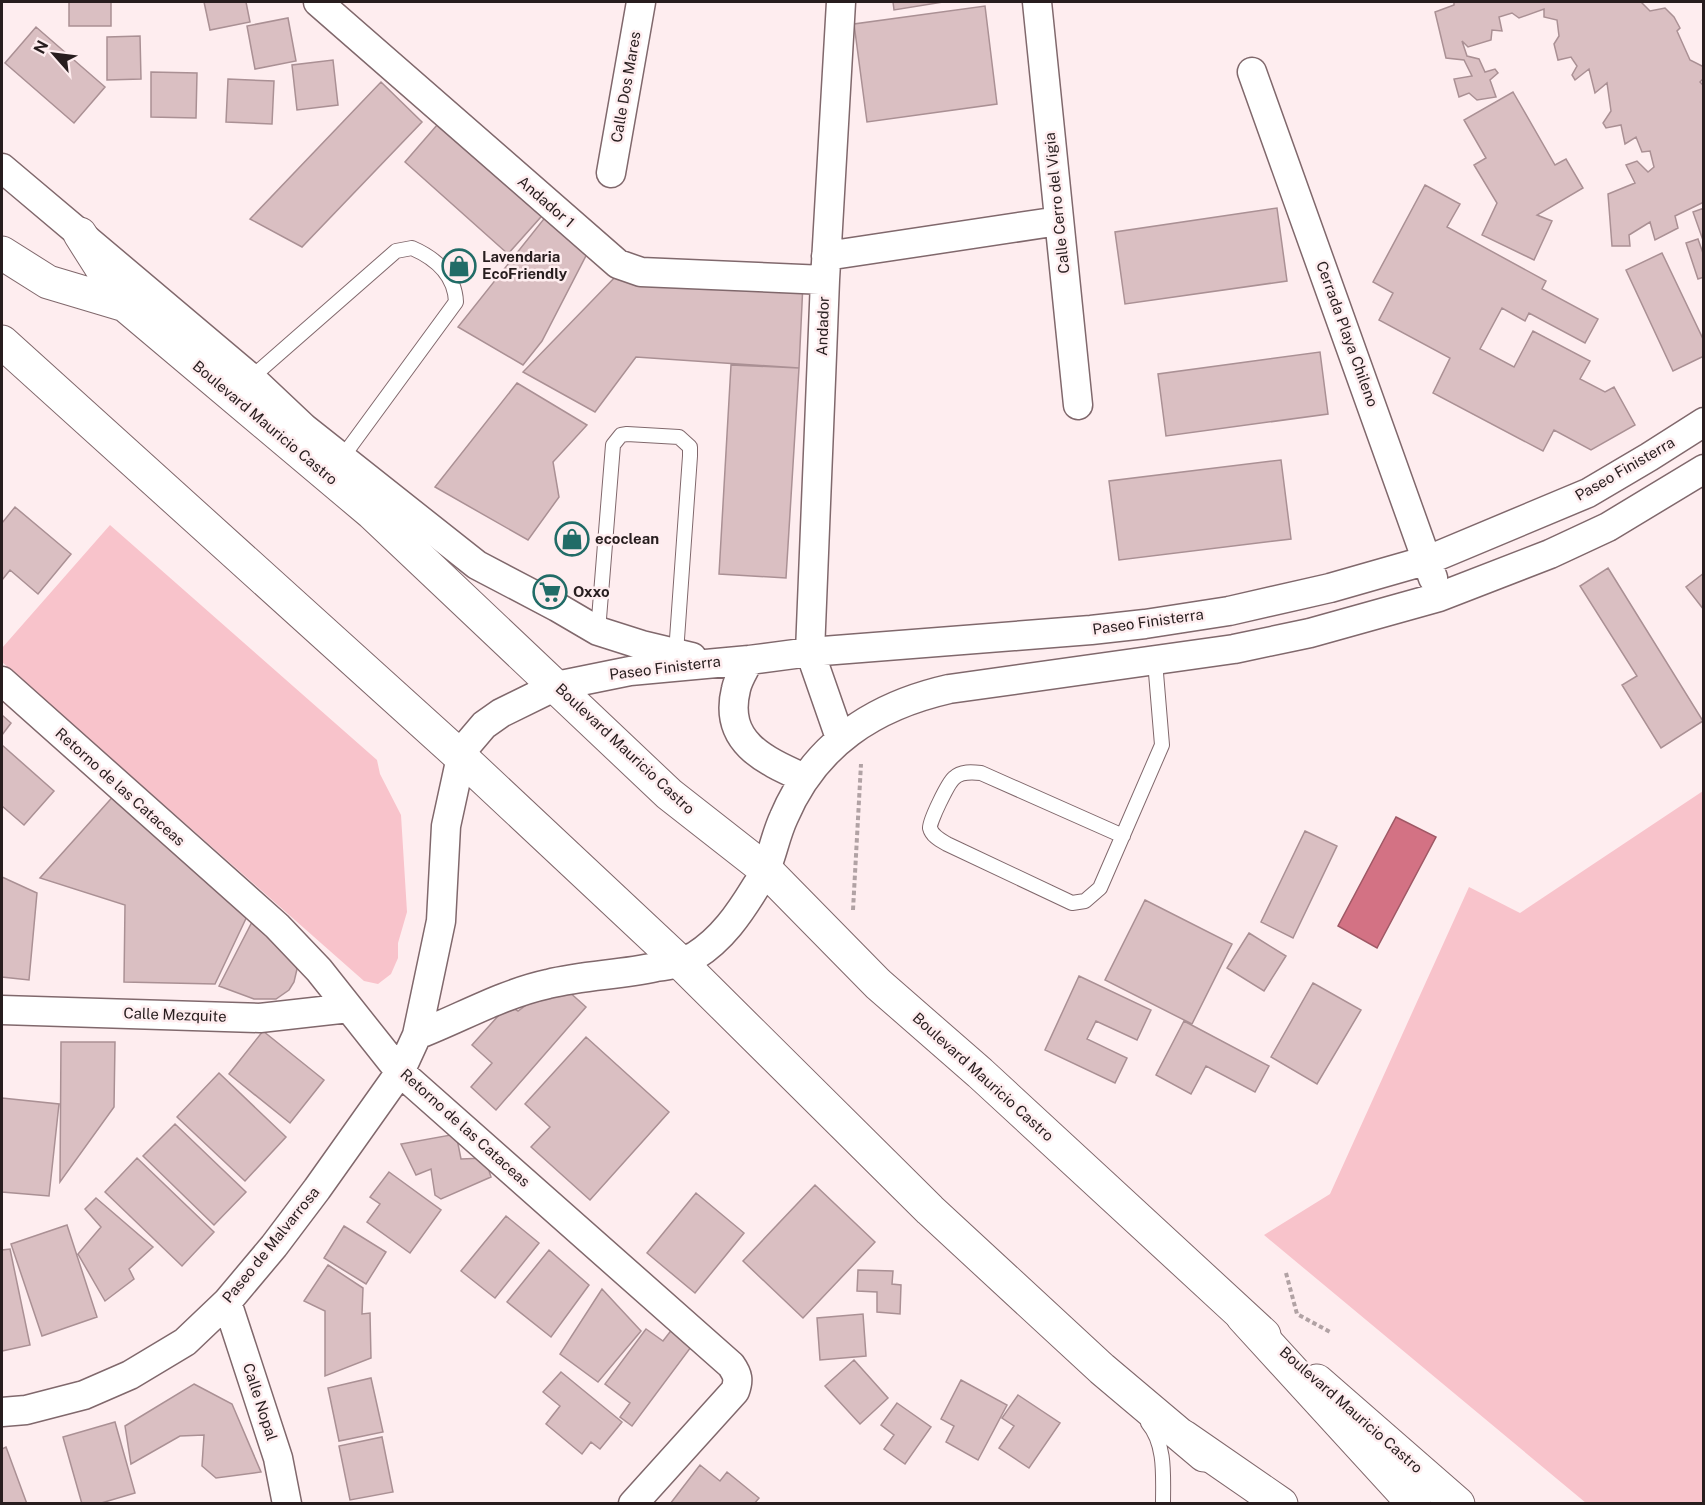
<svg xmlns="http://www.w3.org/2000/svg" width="1705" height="1505" viewBox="0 0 1705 1505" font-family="'Public Sans',sans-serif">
<rect width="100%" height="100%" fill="#feedef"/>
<path fill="#f8c3cb" d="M110,525L377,760L380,774L401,815L407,912L398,943V958L391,974L378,984L364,981L2,662V648Z
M1703,791V1503H1586L1264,1235L1330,1194L1469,887L1520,913Z"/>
<path fill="#d37284" stroke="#9f5865" stroke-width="1.5" d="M1396,817L1436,837L1377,948L1338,926Z"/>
<path fill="#dabfc2" stroke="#aa9094" stroke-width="1.5" d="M69,2H111V26H69Z
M204,2H246L250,22L210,30Z
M893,2H943L894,10Z
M1454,2H1641L1650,11L1665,8L1674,17L1680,28L1677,31L1690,60L1704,67V78L1700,82L1704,86V202L1675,216L1678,228L1655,240L1650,222L1629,235L1630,246H1612L1608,194L1635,183L1626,165L1637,161L1648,172L1654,167L1650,151L1642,152L1636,137L1625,144L1621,125L1606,128L1603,123L1611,111L1607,83L1595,93L1589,69L1575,80L1572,75L1577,66L1571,57L1558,60L1554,44L1559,36L1557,20L1544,17V9L1519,18L1512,13L1499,17L1502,31L1492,30L1491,40L1468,47L1462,41L1467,56L1479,59L1485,72L1495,69L1498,73L1490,80L1496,97L1477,100L1469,93L1459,97L1454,79L1472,76L1464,60L1446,58L1435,12L1454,5Z
M985,6L997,104L867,122L854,24Z
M288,18L296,61L255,69L247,26Z
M36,27L105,87L74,123L5,63Z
M140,36L141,79L107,80V37Z
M333,60L338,105L297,110L292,65Z
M151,72L197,73L196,118L151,117Z
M228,79L274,81L272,124L226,122Z
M381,82L422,122L302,247L250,219Z
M1513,92L1555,165L1566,159L1583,188L1537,215L1552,221L1534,260L1482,235L1497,203L1474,165L1486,158L1464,120Z
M444,117L548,209L508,254L405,162Z
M1425,185L1460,204L1447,227L1546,281L1542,289L1598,319L1585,343L1529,313L1525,321L1502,308L1480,349L1514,367L1533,331L1590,361L1580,379L1605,392L1614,387L1635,425L1591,450L1554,430L1543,451L1433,393L1450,358L1379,320L1393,293L1373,282Z
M1277,208L1287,281L1125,304L1115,232Z
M1704,208V243L1693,212Z
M551,210L590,248L542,341L523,365L458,327Z
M1698,239L1704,256V277L1698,279L1686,243Z
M1662,253L1704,341V356L1673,371L1626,270Z
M620,272L803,283L799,368L636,357L595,412L523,372Z
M1320,352L1328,414L1166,436L1158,374Z
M731,365L799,368L786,578L719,574Z
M517,383L587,425L553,462L559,497L528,540L435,487Z
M1281,460L1291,539L1119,560L1109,481Z
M15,507L71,554L38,594L10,570L2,580V523Z
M1608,568L1703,721L1661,748L1622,685L1637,676L1580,586Z
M1704,573V610L1686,587Z
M2,715L11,723L2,735Z
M2,745L54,791L24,825L2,806Z
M117,792L250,910L215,984L124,982L125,905L40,878Z
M1305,831L1337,846L1293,938L1261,922Z
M2,877L37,893L29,980L2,977Z
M1145,900L1232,944L1192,1024L1105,980Z
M252,922L292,960L297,969L294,982L289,990L276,999H254L219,986Z
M1249,933L1286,956L1264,991L1227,968Z
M1079,976L1151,1010L1137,1040L1096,1021L1087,1039L1127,1058L1115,1083L1045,1050Z
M1313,983L1361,1010L1317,1084L1271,1057Z
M567,990L586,1007L496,1110L471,1087L492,1063L472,1045L508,1005L518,1011L545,991Z
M1184,1021L1269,1066L1255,1092L1206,1066L1191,1094L1156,1075Z
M263,1031L324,1080L290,1123L229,1074Z
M586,1037L669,1112L590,1200L531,1147L550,1127L525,1104Z
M61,1042H115L114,1107L60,1182Z
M219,1073L286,1137L245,1181L177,1117Z
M2,1098L59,1104L49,1196L2,1192Z
M175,1124L246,1192L214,1225L143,1156Z
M456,1134L461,1159L485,1158L491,1177L441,1199L435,1195L431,1169L416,1175L401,1144Z
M137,1158L214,1232L182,1266L105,1192Z
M389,1172L441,1210L410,1253L367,1222L380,1204L370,1197Z
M815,1185L875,1242L803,1318L743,1261Z
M696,1193L744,1233L695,1293L647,1253Z
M96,1198L153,1247L129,1269L134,1279L105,1301L78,1254L101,1227L85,1209Z
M506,1216L539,1243L495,1298L461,1271Z
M67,1225L97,1317L42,1336L11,1244Z
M344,1226L386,1252L366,1284L324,1258Z
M10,1249L30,1345L2,1351V1250Z
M549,1250L589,1285L551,1337L507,1302Z
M328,1265L363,1288L362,1314L370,1313L371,1358L325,1376V1311L304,1301Z
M858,1270L893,1271L892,1284L901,1285L900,1314L877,1312V1292L857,1291Z
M602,1289L641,1331L598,1382L560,1354Z
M863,1314L866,1356L820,1360L817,1318Z
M673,1328L694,1343L632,1426L620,1417L630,1403L605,1384L646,1329L663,1341Z
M854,1360L888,1398L860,1424L825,1386Z
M561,1372L622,1422L600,1449L591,1442L582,1454L546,1424L560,1406L543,1392Z
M371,1378L383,1432L339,1441L328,1388Z
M961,1380L1007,1405L978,1460L946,1442L954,1426L941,1419Z
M194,1384L232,1404L261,1472L216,1478L202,1466L204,1435L180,1436L131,1464L125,1426Z
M1018,1395L1060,1423L1029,1468L999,1448L1014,1426L1002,1418Z
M897,1403L931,1427L905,1464L884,1449L894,1435L881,1425Z
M115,1422L135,1493L98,1504H82L63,1437Z
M382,1437L393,1492L350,1500L339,1446Z
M6,1447L27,1504H2V1449Z
M700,1465L720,1481L727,1472L759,1498L754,1504H670Z"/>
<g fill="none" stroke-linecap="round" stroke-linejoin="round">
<g stroke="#80686c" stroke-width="16">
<path id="service" d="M251,378L396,251L412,248C435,258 455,275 456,302L341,459
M598,631L613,445L621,435L627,434L679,437L690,447V456L676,653
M1123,836L981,773C972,772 961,771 954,778C948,783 929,822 930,828C932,836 940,840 947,844L1072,903L1085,901L1100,888L1162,745L1155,661
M1148,1423C1166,1444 1163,1477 1163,1504"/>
</g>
<g stroke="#80686c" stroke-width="31">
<path id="minor" d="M318,2L618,264L641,272L825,280
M1037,2L1078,405
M1252,72L1433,578
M2,168L251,378L304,428L477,565L557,607L598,631L642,645L692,657
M611,173L641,2
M826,256L1059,221
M749,660C745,669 738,679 736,689C723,742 764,760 804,778
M2,681L277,926L319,970L400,1072L731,1365C738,1375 739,1380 735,1391L633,1504
M840,738L810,652L825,280L841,2
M2,1010L260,1018L349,1008
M417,1035C461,1018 502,994 548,984C584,975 620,975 656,967C670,965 683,963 695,956C722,939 739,914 755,888C759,882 764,876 766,869C773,852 776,834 784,817C815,744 874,706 949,689L1234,649L1310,633L1439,597L1550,554L1608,527L1704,469
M227,1302L278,1458L287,1504
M2,1412L26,1410L84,1395L130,1375L185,1342L227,1302L274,1246L317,1189L400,1072L417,1035L441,921L446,826L461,757L467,745L484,725L501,713L556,686L630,671L749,660L810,652L1091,630L1145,624L1229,611L1330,588L1428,560L1588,493L1649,457L1704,422"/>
</g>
<g stroke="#80686c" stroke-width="35">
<path id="primary" d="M80,234L125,305
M2,253L48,282L125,305L372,513L669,794L766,870L878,984L980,1073L1264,1335
M2,342L461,757L681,963L930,1210L1102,1369L1204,1455
M1317,1381L1458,1504"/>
</g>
<g stroke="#80686c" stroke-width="35">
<path id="trunk" d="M1243,1317L1414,1504
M1184,1437L1281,1504"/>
</g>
<path stroke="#b1a2a4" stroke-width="4" stroke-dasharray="4.5 3" stroke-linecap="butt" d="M853,910L861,764
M1286,1273L1297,1314L1332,1333"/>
<use href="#service" stroke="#fff" stroke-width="14"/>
<use href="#minor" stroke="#fff" stroke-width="28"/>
<use href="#primary" stroke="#fff" stroke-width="33"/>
<use href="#trunk" stroke="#fff" stroke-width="33"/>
</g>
<defs>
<g id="shop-ring" transform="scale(1.725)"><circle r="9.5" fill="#feedef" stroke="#216c67" stroke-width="1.5"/><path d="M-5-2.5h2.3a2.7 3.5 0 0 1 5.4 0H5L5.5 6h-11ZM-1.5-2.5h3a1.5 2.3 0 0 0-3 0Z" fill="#216c67"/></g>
<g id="supermarket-ring" transform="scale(1.725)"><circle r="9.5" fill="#feedef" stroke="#216c67" stroke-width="1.5"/><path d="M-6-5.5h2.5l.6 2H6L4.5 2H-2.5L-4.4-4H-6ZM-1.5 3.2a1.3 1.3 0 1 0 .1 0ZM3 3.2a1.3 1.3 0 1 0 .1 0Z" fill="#216c67"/></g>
</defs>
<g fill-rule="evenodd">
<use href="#shop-ring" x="459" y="266"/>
<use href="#shop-ring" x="572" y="539"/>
<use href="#supermarket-ring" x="550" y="592"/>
</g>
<g text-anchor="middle" stroke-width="5" stroke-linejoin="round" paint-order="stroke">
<g font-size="15" fill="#271d1e" stroke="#feedef">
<text transform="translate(626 87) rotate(-80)" y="5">Calle Dos Mares</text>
<text transform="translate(546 202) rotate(41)" y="5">Andador 1</text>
<text transform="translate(1057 203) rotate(-96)" y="5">Calle Cerro del Vigia</text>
<text transform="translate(823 326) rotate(-88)" y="5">Andador</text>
<text transform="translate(1347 334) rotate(70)" y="5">Cerrada Playa Chileno</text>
<text transform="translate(265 423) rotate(40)" y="5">Boulevard Mauricio Castro</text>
<text transform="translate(1625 469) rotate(-30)" y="5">Paseo Finisterra</text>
<text transform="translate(1148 622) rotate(-8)" y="5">Paseo Finisterra</text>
<text transform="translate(665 668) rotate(-7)" y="5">Paseo Finisterra</text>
<text transform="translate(625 749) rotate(43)" y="5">Boulevard Mauricio Castro</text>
<text transform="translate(120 787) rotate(42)" y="5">Retorno de las Cataceas</text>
<text transform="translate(175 1015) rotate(2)" y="5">Calle Mezquite</text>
<text transform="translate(983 1077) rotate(42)" y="5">Boulevard Mauricio Castro</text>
<text transform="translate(465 1128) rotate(42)" y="5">Retorno de las Cataceas</text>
<text transform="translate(271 1245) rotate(-51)" y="5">Paseo de Malvarrosa</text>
<text transform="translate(260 1402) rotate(72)" y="5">Calle Nopal</text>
<text transform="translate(1351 1410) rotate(41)" y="5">Boulevard Mauricio Castro</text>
</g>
<g font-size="15" font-weight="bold" fill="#271d1e" stroke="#feedef" text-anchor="start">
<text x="482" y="262">Lavendaria<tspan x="482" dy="17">EcoFriendly</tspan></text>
<text x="595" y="544">ecoclean</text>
<text x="573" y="597">Oxxo</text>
</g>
</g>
<rect width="1705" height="1505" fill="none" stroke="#271d1e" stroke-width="6"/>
<g transform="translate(54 54) rotate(298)" stroke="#feedef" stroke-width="4.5" paint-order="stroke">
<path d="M0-4.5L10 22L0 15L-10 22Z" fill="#271d1e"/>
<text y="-9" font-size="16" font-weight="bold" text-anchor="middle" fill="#271d1e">N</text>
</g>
</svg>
